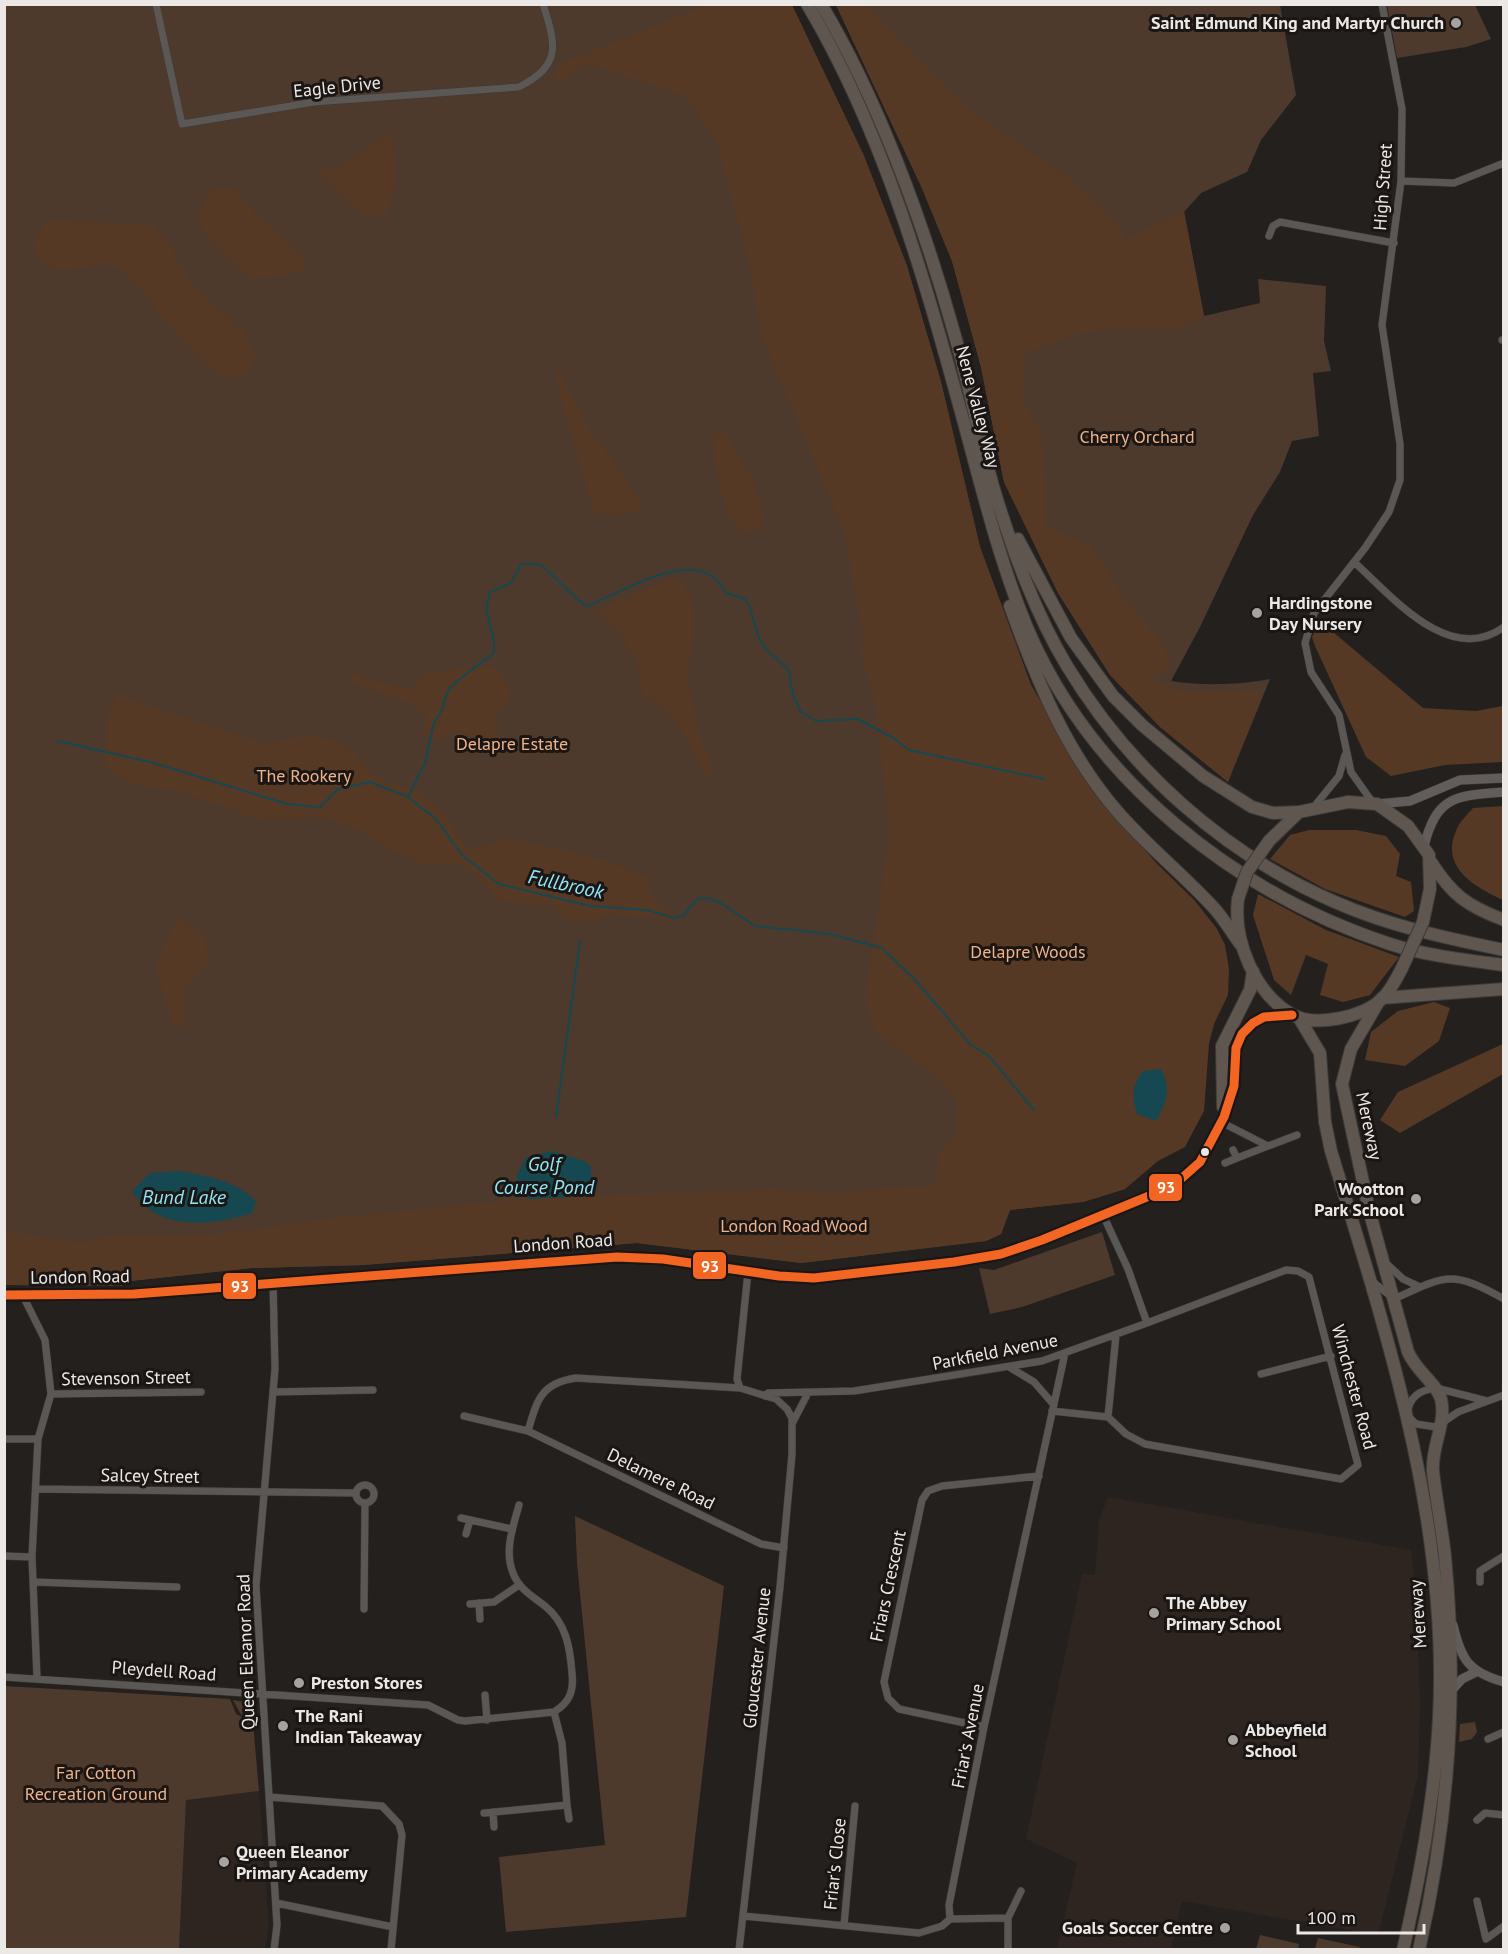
<svg xmlns="http://www.w3.org/2000/svg" width="1508" height="1954" viewBox="0 0 1508 1954" font-family="'PT Sans',sans-serif">
<rect width="100%" height="100%" fill="#23201e"/>
<path fill="#2f2520" d="M1108,1497L1411,1550L1416,1591L1420,1705L1418,1775L1378,1935L1182,1901L1171,1949H1057L1077,1863L1026,1839L1082,1574L1095,1575L1099,1520Z
M259,1791L269,1925L265,1949L179,1950L186,1799Z"/>
<path fill="#4e3a2d" d="M4,5H792L864,156L907,266L941,382L980,547L1031,685L1091,789L1157,864L1194,900L1217,929L1125,1189L1083,1202L1010,1210L1001,1234L986,1241L801,1263L637,1243L363,1265L252,1268L130,1281L121,1286L5,1285Z
M836,5H1280L1296,95L1261,140L1247,172L1201,193L1184,212L1204,316L1260,303L1258,279L1326,286L1324,341L1331,371L1313,373L1319,436L1292,441L1280,472L1253,515L1200,627L1171,681C1203,686 1239,685 1270,679L1228,782L1160,727L1110,675L1058,593L1004,482L981,367L952,261L921,186Z
M1387,5H1475L1491,39L1466,47L1397,58Z
M1102,1232L1115,1275L1022,1307L990,1314L979,1268L994,1270Z
M575,1516L724,1586L686,1917L506,1932L499,1857L605,1845L577,1563Z
M4,1686L230,1699L236,1714L253,1723L259,1791L186,1800L179,1949H5Z
M233,1700L251,1703L253,1720L242,1716Z
M1475,1722L1477,1732L1472,1739L1459,1742L1460,1724Z
M1260,1935L1299,1944L1298,1949H1256Z
M1318,1938L1360,1947L1359,1949H1315Z"/>
<path fill="#563925" d="M707,5H792L864,156L907,266L941,382L980,547L1031,685L1091,789L1157,864L1194,900L1217,929L1225,945L1229,969L1228,995L1214,1024L1209,1044L1204,1111L1185,1147L1158,1161L1125,1189L1083,1202L1010,1210L1001,1234L986,1241L801,1263L637,1243L363,1265L252,1268L130,1281L121,1286L5,1285L4,1228L27,1235L81,1243L109,1236H206L352,1216L528,1199L774,1189L829,1193L937,1185L938,1155L957,1135V1099L942,1082L875,1030L865,999L890,831L874,697L860,650L865,646L844,531L762,336L747,253L716,140L687,97L586,63L554,85L558,65Z
M836,5H867L914,56L967,107L1072,181L1106,211L1127,239L1184,211L1204,316L1172,330L1109,328L1076,334L1026,353L1022,400L1041,432L1046,498L1045,525L1092,547L1127,603L1155,635L1172,661L1153,681L1187,693L1262,691L1228,782L1160,727L1110,675L1058,593L1004,482L981,367L952,261L921,186Z
M393,131L396,183L386,215L366,216L333,189L318,172L343,165Z
M213,187L234,189L255,214L294,246L308,269L290,275L249,278L220,251L197,220Z
M47,220L154,225L168,242L192,285L243,330L257,357L246,374L227,379L198,357L125,272L108,263L63,270L40,262L33,243Z
M559,372L589,429L643,504L638,512L606,515L594,512L556,382V374Z
M725,431L734,452L749,471L762,510L763,525C756,537 744,530 734,525C725,511 709,451 715,435Z
M669,579L681,580C706,615 686,646 689,684C691,704 698,728 704,747C708,758 714,767 712,779C703,773 685,734 676,722C671,714 652,700 643,693L638,664L619,631L593,612Z
M1320,621L1423,708L1476,711L1503,706V762L1445,765L1391,776L1366,757L1315,646L1312,637Z
M487,666L497,668L509,687V700L497,716L498,739L493,743C468,736 463,728 437,740L423,735L427,715L403,700L352,682L348,678L351,674L402,688L415,686L426,673Z
M117,696L267,744L308,735L331,740L350,748L375,777L421,794L443,811L456,834L470,849L490,845L503,838C552,847 602,855 647,878L656,904L675,913L674,921L609,914L590,922L567,920L554,906L500,901L472,872L461,864H424L388,848L356,829L324,817L259,819L168,788C146,792 123,780 106,768V723Z
M1503,806H1504L1503,900C1475,887 1440,868 1456,831C1459,822 1467,815 1473,808Z
M1309,830H1356L1386,836L1400,854L1396,876L1411,882L1414,911L1405,917L1325,889L1270,859L1290,835Z
M1258,894L1326,930L1399,957L1370,995L1343,1002L1320,995L1328,964L1306,955L1291,995L1274,980L1253,915Z
M178,917L205,937L209,961L186,987L185,1028L173,1024L155,965Z
M1434,1002L1450,1008L1439,1041L1405,1066L1365,1060L1371,1032L1398,1011Z
M1503,1044V1074L1400,1133L1380,1120L1398,1092Z"/>
<path fill="#154851" d="M1161,1069C1172,1089 1166,1103 1156,1121L1137,1114C1132,1096 1131,1086 1143,1071Z
M552,1151L584,1161L591,1167L592,1196L528,1199L516,1177L526,1157Z
M179,1171C207,1176 236,1181 256,1201L252,1213C211,1226 158,1232 132,1191L150,1173Z"/>
<g fill="none" stroke-linecap="round" stroke-linejoin="round">
<path stroke="#154851" stroke-width="2" d="M58,741L154,763L287,804L320,807L338,789L370,782L408,797L436,819L462,855L499,884L590,906L647,910L674,918L683,916L697,899L708,898L721,903L755,926L830,934L882,948L916,981L970,1044L989,1056L1034,1110
M408,797L425,763L434,723L442,710L447,692L457,681L494,653C496,630 481,618 490,592L511,583L521,564C527,564 534,563 540,565C547,567 572,598 587,606C625,592 700,540 726,593L745,599L750,607L758,636L764,647L789,670L793,695L801,712L816,721L858,719L895,739L909,750L1044,779
M556,1117L580,941"/>
<g stroke="#3d3a38" stroke-width="8">
<path id="street" d="M156,4L182,124L314,102L519,87C562,65 556,45 543,4
M1401,181L1454,183L1504,163
M1269,236L1273,226L1280,222L1394,243
M1502,340H1504
M1354,562C1391,595 1449,667 1504,627
M1373,803L1351,772L1339,715L1311,672L1305,643L1314,613L1365,548L1389,512L1400,480V444L1382,325L1401,181L1402,109L1382,4
M1313,808L1339,776L1345,755
M1221,1122L1268,1146
M1237,1158L1297,1135
M1225,1163L1237,1158L1233,1150
M1388,1265L1403,1279L1420,1287
M273,1281L275,1369L256,1586L277,1925L274,1950
M1372,1281L1394,1299C1446,1275 1452,1270 1504,1299
M23,1296L45,1340L51,1394L38,1439L32,1557L37,1678
M1009,1367L1034,1382L1054,1405
M1261,1374L1331,1356
M740,1388L737,1379L748,1272
M273,1392L373,1390
M51,1394L201,1392
M765,1396L768,1393L854,1391L1042,1361L1147,1323L1128,1269L1103,1215
M1487,1401L1436,1388C1419,1390 1409,1397 1407,1415L1416,1424L1436,1427L1458,1412L1504,1395
M1052,1411L1108,1417L1126,1434L1145,1444L1341,1479L1358,1465L1309,1277L1298,1271L1286,1270L1147,1323
M464,1416L528,1431L761,1544L784,1548
M1108,1417L1116,1335
M793,1422L808,1393
M528,1431C537,1400 541,1383 576,1378L740,1388L776,1399L787,1409L792,1418V1454L780,1587L739,1950
M4,1439H38
M356 1494a9 9 0 1 1 18 0a9 9 0 1 1-18 0Z
M36,1489L356,1493
M461,1518L512,1529
M466,1534L470,1520
M4,1556L32,1557
M33,1582L177,1587
M1480,1582V1571L1504,1556
M479,1603L480,1619
M470,1604L494,1602L519,1585
M364,1609L365,1503
M4,1677L428,1705L458,1720L465,1721L554,1712
M485,1695L487,1720
M984,1727L899,1709L888,1698L884,1682L922,1500L928,1491L942,1486L1039,1476
M1488,1739L1504,1732
M269,1797L382,1806L399,1824L402,1835L391,1950
M567,1805L569,1819
M493,1812L494,1827
M484,1813L567,1805L562,1743L554,1712C570,1702 574,1691 572,1673C570,1647 566,1623 545,1606C532,1596 519,1589 513,1573C504,1551 513,1527 519,1505
M1477,1820L1485,1813L1504,1815
M1477,1901L1486,1939L1504,1926
M276,1903L393,1927
M743,1916L919,1933L942,1926L950,1919L949,1905L984,1727L1065,1353
M1008,1918L1021,1891
M950,1919L1008,1918V1950
M844,1925L855,1806"/>
</g>
<g stroke="#3d3a38" stroke-width="10">
<path id="secondary" d="M1377,804L1410,801L1460,780L1504,778
M1424,846C1437,795 1456,796 1504,792
M1453,1625C1461,1659 1468,1672 1504,1682
M1452,1690L1462,1679L1476,1672"/>
</g>
<g stroke="#3d3a38" stroke-width="14">
<path id="highway" d="M807,4C884,133 925,280 964,423C983,493 1000,563 1028,630C1093,781 1237,894 1390,944C1427,956 1466,960 1504,965
M821,4C878,99 923,222 953,329C969,383 979,439 995,493C1013,551 1035,613 1067,666C1129,769 1224,854 1335,902C1389,926 1446,938 1504,950
M1018,539L1071,638L1113,696L1142,725L1203,776L1252,807L1273,813L1299,812
M1010,606C1036,679 1066,752 1117,811C1147,846 1183,874 1214,908C1224,919 1232,933 1241,945
M1269,841L1299,812L1348,802L1377,804L1408,826L1429,855L1430,889L1423,922
M1431,862C1452,895 1467,906 1504,920
M1238,899C1233,940 1254,992 1291,1014C1314,1028 1364,1017 1382,999C1391,990 1397,978 1402,968
M1382,998L1504,989
M1379,1001L1351,1049L1342,1084L1369,1210L1408,1352C1416,1371 1437,1384 1441,1399C1447,1423 1431,1446 1433,1471C1436,1499 1442,1528 1445,1556C1458,1689 1449,1820 1419,1950
M1299,1018L1320,1053L1325,1122L1331,1151C1387,1334 1449,1523 1439,1717C1435,1796 1421,1873 1403,1950
M1223,1107L1222,1046L1250,990L1253,971
M4,1295L134,1294L617,1257L663,1259L779,1276L814,1278L954,1262L1001,1254L1042,1240L1154,1194L1182,1178L1200,1162L1224,1117L1234,1086L1236,1048L1242,1034L1253,1023L1264,1017L1292,1015"/>
</g>
<use href="#street" stroke="#5a5755" stroke-width="7"/>
<use href="#secondary" stroke="#625d5a" stroke-width="9"/>
<use href="#highway" stroke="#5e564f" stroke-width="12"/>
<g stroke="#3d3a38" stroke-width="14" stroke-linecap="butt">
<path id="highway-bridge" d="M1238,899L1247,872L1269,841
M1402,968L1423,922"/>
</g>
<use href="#highway-bridge" stroke="#5e564f" stroke-width="12"/>
<g stroke="#1b1613" stroke-width="14">
<path id="bus-1" d="M4,1295L134,1294L617,1257L663,1259L779,1276L814,1278L954,1262L1001,1254L1042,1240L1154,1194L1182,1178L1200,1162L1224,1117L1234,1086L1236,1048L1242,1034L1253,1023L1264,1017L1292,1015"/>
</g>
<use href="#bus-1" stroke="#f26522" stroke-width="9"/>
</g>
<g fill="#a6a2a0" stroke="#1b1613" stroke-width="2">
<circle cx="1456" cy="23" r="6"/>
<circle cx="1257" cy="613" r="6"/>
<circle cx="1416" cy="1199" r="6"/>
<circle cx="1154" cy="1613" r="6"/>
<circle cx="299" cy="1683" r="6"/>
<circle cx="283" cy="1726" r="6"/>
<circle cx="1233" cy="1740" r="6"/>
<circle cx="224" cy="1862" r="6"/>
<circle cx="1225" cy="1928" r="6"/>
</g>
<circle fill="#ece8e6" stroke="#1b1613" stroke-width="2" cx="1205" cy="1152" r="5"/>
<g text-anchor="middle" stroke-width="6" stroke-linejoin="round" paint-order="stroke">
<g font-size="18" font-weight="bold" fill="#ece8e6" stroke="#1b1613" text-anchor="start">
<text x="1444" y="29" text-anchor="end">Saint Edmund King and Martyr Church</text>
<text x="1269" y="609">Hardingstone<tspan x="1269" dy="21">Day Nursery</tspan></text>
<text x="1404" y="1195" text-anchor="end">Wootton<tspan x="1404" dy="21">Park School</tspan></text>
<text x="1166" y="1609">The Abbey<tspan x="1166" dy="21">Primary School</tspan></text>
<text x="311" y="1689">Preston Stores</text>
<text x="295" y="1722">The Rani<tspan x="295" dy="21">Indian Takeaway</tspan></text>
<text x="1245" y="1736">Abbeyfield<tspan x="1245" dy="21">School</tspan></text>
<text x="236" y="1858">Queen Eleanor<tspan x="236" dy="21">Primary Academy</tspan></text>
<text x="1213" y="1934" text-anchor="end">Goals Soccer Centre</text>
</g>
<g font-size="18" fill="#ece8e6" stroke="#1b1613">
<text transform="translate(337 87) rotate(-6)" y="6">Eagle Drive</text>
<text transform="translate(1383 187) rotate(-86)" y="6">High Street</text>
<text transform="translate(978 407) rotate(75)" y="6">Nene Valley Way</text>
<text transform="translate(1369 1126) rotate(78)" y="6">Mereway</text>
<text transform="translate(563 1243) rotate(-4)" y="6">London Road</text>
<text transform="translate(80 1277) rotate(-1)" y="6">London Road</text>
<text transform="translate(995 1352) rotate(-11)" y="6">Parkfield Avenue</text>
<text transform="translate(126 1378) rotate(-1)" y="6">Stevenson Street</text>
<text transform="translate(1354 1387) rotate(75)" y="6">Winchester Road</text>
<text transform="translate(150 1476) rotate(1)" y="6">Salcey Street</text>
<text transform="translate(661 1479) rotate(26)" y="6">Delamere Road</text>
<text transform="translate(888 1586) rotate(-78)" y="6">Friars Crescent</text>
<text transform="translate(1418 1614) rotate(-94)" y="6">Mereway</text>
<text transform="translate(246 1652) rotate(-92)" y="6">Queen Eleanor Road</text>
<text transform="translate(757 1658) rotate(-84)" y="6">Gloucester Avenue</text>
<text transform="translate(164 1671) rotate(4)" y="6">Pleydell Road</text>
<text transform="translate(968 1736) rotate(-79)" y="6">Friar's Avenue</text>
<text transform="translate(835 1864) rotate(-84)" y="6">Friar's Close</text>
</g>
<g font-size="18" fill="#efb38b" stroke="#1b1613">
<text x="1137" y="443">Cherry Orchard</text>
<text x="512" y="750">Delapre Estate</text>
<text x="304" y="782">The Rookery</text>
<text x="1028" y="958">Delapre Woods</text>
<text x="794" y="1232">London Road Wood</text>
<text x="96" y="1779">Far Cotton<tspan x="96" dy="21">Recreation Ground</tspan></text>
</g>
<g font-size="20" font-style="italic" fill="#8ee6f8" stroke="#1b1613">
<text transform="translate(566 884) rotate(12)" y="7">Fullbrook</text>
<text x="544" y="1171">Golf<tspan x="544" dy="23">Course Pond</tspan></text>
<text x="184" y="1204">Bund Lake</text>
</g>
</g>
<g stroke="#1b1613" stroke-width="2">
<rect x="1148" y="1173" width="35" height="29" rx="6" fill="#f26522"/>
<rect x="692" y="1251" width="35" height="29" rx="6" fill="#f26522"/>
<rect x="222" y="1272" width="35" height="28" rx="6" fill="#f26522"/>
</g>
<g font-size="16" text-anchor="middle" font-weight="bold" fill="#fff">
<text x="1166" y="1193">93</text>
<text x="710" y="1272">93</text>
<text x="240" y="1292">93</text>
</g>
<rect width="1508" height="1954" fill="none" stroke="#ece8e6" stroke-width="12"/>
<path d="M1298 1924v9h126v-9" fill="none" stroke="#ece8e6" stroke-width="3"/>
<text x="1307" y="1924" font-size="18" fill="#ece8e6" stroke="#1b1613" stroke-width="4.5" paint-order="stroke">100 m</text>
</svg>
